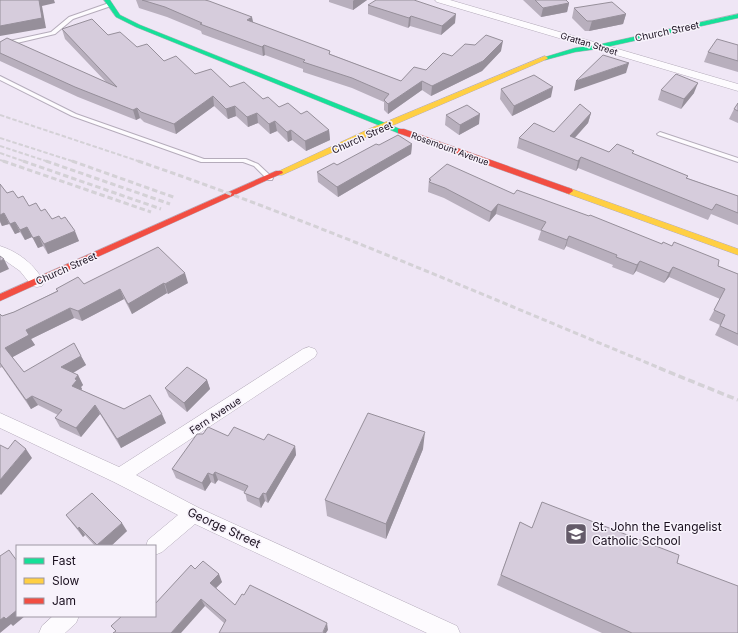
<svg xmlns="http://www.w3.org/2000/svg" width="738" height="633" viewBox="0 0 738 633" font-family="Inter,sans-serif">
<rect width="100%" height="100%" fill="#efe6f5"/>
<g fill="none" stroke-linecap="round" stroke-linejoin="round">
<g stroke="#b5acbb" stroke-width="2">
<path id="lane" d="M109,3L112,5L111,6L73,19L55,34L0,47V43L51,32L69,17Z
M0,76L76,114L204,159H246L258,164L273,178L272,180H268L254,166L243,162H201L72,116L0,80Z
M660,132L738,158V162L658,135L657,134Z"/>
</g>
<g stroke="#b5acbb" stroke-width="1">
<path id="street" d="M435,0H450L738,84V91L437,2Z
M0,246C19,252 35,265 44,282L42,286L37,287L32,286L20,271L0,257Z
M309,347L315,349L317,353L315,357L136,475L199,508L457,626L460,633H427L195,524L162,552L155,555V546H146L148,540L178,515L114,482L0,428V413L119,467L303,349Z
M53,616H79L76,623L65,633H39L42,626Z"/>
</g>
<g stroke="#b5acbb" stroke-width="1">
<path id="fast" d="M104,0H110L120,15L140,25L405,131L404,133H398L136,27L116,17Z
M738,14V18L597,49L575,52L545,60L542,58L575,48L597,45Z"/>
</g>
<g stroke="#b5acbb" stroke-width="1">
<path id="slow" d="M545,56L548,58L547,59L375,133L282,175H276L275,173L369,129Z
M569,188L738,249V255L566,193L565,191Z"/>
</g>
<g stroke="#b5acbb" stroke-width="1">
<path id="jam" d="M398,129H404L572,189L573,191L569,194L566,193L398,133Z
M276,171H282L283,173L0,301V294Z"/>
</g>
<use href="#lane" fill="#fdfbfe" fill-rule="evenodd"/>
<use href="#street" fill="#fdfbfe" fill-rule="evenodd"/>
<use href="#fast" fill="#16e098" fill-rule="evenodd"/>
<use href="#slow" fill="#ffcf43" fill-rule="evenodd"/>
<use href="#jam" fill="#f24e42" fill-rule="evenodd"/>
<path stroke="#d4d1d6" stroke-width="2" stroke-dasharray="4.5 2" stroke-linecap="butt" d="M0,115L141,162
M0,138L75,162
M0,146L49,162
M0,153L26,162
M0,160L6,162"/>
<path stroke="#d4d1d6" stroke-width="3" stroke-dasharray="5.5 3" stroke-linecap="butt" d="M3,161L151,212
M23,161L161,209
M46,161L170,204
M72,161L176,198
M138,161C316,222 488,297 662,369"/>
<path stroke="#d4d1d6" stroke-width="3.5" stroke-dasharray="7 3.5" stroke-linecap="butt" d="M659,368L738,400"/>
</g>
<path fill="#b8afbd" d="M136,0H205L253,23L330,51V54L401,81L426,70L452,56L501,51L482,71L431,96L422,90L388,114L384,110V102L352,88L303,72V69L265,55L263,56L202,34L201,31L167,17L139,8Z
M329,0H367L353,10L329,2Z
M523,0H566L569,3L567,12L541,17Z
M368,5L455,23L441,35L410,26L408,28L368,14Z
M574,8L626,14L623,24L589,31H585L572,18Z
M62,29L108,35L137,47L164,61L195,74L230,87L263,99L279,107L301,114L329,130L330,140L306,151L292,140L288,142L277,131L270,134L258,123L248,127L236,116L228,119L214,106L176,134L144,122L140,118L136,120L78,97L0,61V42L106,82L65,39Z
M738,45V72L704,62L708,52Z
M501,89L551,97L512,116L500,99Z
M661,90L694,93L681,109L658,100Z
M738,103V123L729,119L734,109Z
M591,113L588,123L575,138L609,152L633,154L688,176L687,178L738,196V225L711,214L708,220L578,168L576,171L517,148L519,138L554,132Z
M446,115L479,124L459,135L445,125Z
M412,144L411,154L338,197L318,182L317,172L337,165L379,145Z
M429,179L514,194L718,266L738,274V346L715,335L720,325L709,320L720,299L669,277L664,283L636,271L633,275L612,267L613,265L566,246L564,250L538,240L541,231L496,214L489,222L444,198L428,192Z
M0,184L7,193L18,198L29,206L41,211L52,219H61L79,241L48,254L43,246L38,248L32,237L25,240L20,232L15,234L9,224L2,226L0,222Z
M188,283L168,294L167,293L132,314L124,299L82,321L74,318L31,339L35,345L12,357L24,372L81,356L86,365L73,373L78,375L83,385L81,387L82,389L81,390L124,409L166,423L121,448L100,414L81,437L60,427L55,418L58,415L38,405L31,409L2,367L0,368L2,316L14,312L57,291L56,289L84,284Z
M207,380L210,389L187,412L169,397L165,388Z
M228,436L264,440L295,446L296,455L268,503L265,501L261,508L247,501L245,492L218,480L215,484L211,482L205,491L176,478L172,469Z
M423,449L386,539L327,516L325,500Z
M66,515L127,531L111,546H95L85,535L83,537L72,523Z
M520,522L532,528L677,563L738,633H602L497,585Z
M195,569L222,582L216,588L235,605L328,630L224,623L205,606L116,631L111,626L155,616Z"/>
<path fill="#968f9a" d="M39,0H54L55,3L42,6L46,28L0,36V26Z
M354,0H367L353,10V1Z
M569,3L567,12L541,17L543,8Z
M456,14L455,23L441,35L442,26Z
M626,14L623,24L589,31L592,21Z
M411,16L410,26L408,28L409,18Z
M252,17L254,26L247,20Z
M503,41L501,51L482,71L431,96L432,86Z
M264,45L265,55L263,56L262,47Z
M629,63L626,73L574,91L576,81Z
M422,81V90L388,114V104Z
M698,83L694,93L681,109L684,99Z
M553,87L551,97L512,116L514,106Z
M213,96L214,106L176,134L174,124Z
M235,106L236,116L228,119L226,109Z
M137,108L140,118L136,120L133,110Z
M257,113L258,123L248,127L247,117Z
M591,113L588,123L567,146L570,136Z
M480,114L479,124L459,135L460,125Z
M275,121L277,131L270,134L269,124Z
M291,130L292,140L288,142L287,132Z
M329,130L330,140L306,151L305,141Z
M412,144L411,154L338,197L337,187Z
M581,157L578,168L576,171L578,161Z
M498,204L496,214L489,222L491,212Z
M4,213L9,224L2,226L0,221V215Z
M15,222L20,232L15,234L10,224Z
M27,227L32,237L25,240L20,230Z
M75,231L79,241L48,254L44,244Z
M39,236L43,246L38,248L33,238Z
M569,236L566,246L564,250L567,240Z
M4,259L9,269L0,273V261Z
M640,261L636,271L633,275L637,265Z
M673,267L669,277L664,283L669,273Z
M185,273L188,283L168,294L165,284Z
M164,283L167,293L132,314L128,304Z
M120,289L124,299L82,321L78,311Z
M70,308L74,318L31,339L35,345L11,358L5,348L26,330Z
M81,356L86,365L66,377L61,367Z
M78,375L83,385L81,387L82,389L77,395L72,386L75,379Z
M207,380L210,389L187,412L184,403Z
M32,396L38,405L31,409L26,400Z
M95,405L100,414L81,437L76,428Z
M162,414L166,423L121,448L117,439Z
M425,432L423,449L386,539V524Z
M295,446L296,455L268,503L266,494Z
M26,449L32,458L1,495L0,494V480Z
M215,472L218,480L215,484L213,475Z
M208,473L211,482L205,491L202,483Z
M263,493L265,501L261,508L259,499Z
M122,523L127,531L111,546H98L97,545Z
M79,527L85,535L83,537L78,529Z
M219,574L222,582L213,591L210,583Z
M201,599L205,606L181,633H171Z
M17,610V616H25L13,626L11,624L0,633V620L4,617Z
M327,623L328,630L326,633H323Z"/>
<path fill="#d6ccdc" stroke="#968f9a" d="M0,0H39L42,18L0,26Z
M142,0H205L209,1L252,17L247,20L330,51L329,54L401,81L414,67L426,70L443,53L452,56L465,44L475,45L486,35L503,41L483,61L432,86L422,81L388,104L384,100L389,94L352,78L303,62L305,60L264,45L262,47L200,24L202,23L165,7Z
M376,0H414L456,14L442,26L411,16L409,18L368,5Z
M535,0H566L569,3L543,8Z
M612,2L626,14L592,21H587L574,8Z
M92,19L108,35L120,32L137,47L147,44L164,61L176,56L195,74L211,69L230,87L244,82L263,99L268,97L279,107L288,103L301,114L307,111L329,130L305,141L291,130L287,132L275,121L269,124L257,113L247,117L235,106L226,109L213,96L174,124L141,112L137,108L133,110L75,87L0,53V42L7,38L117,87L62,29Z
M717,39L738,45V61L708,52Z
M603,55L629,63L576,81Z
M676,74L698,83L684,99L661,90Z
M534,75L553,87L514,106L501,89Z
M738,103V111L734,109Z
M580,104L591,113L570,136L609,152L617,144L634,151L632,153L688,176L686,178L738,196V213L716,204L712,210L581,157L578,161L519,138L534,123L554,132Z
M467,105L480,114L460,125L446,115Z
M398,135L412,144L337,187L317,172L334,163L337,165L376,144L379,145Z
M447,164L514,194L517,190L589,216L590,215L662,244L663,242L672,246L674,242L719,260L718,266L738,274V334L720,326L725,315L714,310L725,289L673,267L669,273L640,261L637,265L616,257L617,255L569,236L567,240L541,230L546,222L498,204L491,212L445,188L429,182L431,180L429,179Z
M0,184L7,193L13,191L18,198L23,196L29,206L36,203L41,211L45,209L52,219L59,216L61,219L65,217L75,231L44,244L39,236L33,238L27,227L20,230L15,222L10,224L4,213L0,215Z
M158,247L185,273L165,284L164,283L128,304L120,289L78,311L70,308L26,330L29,335L5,348L24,372L74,343L81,356L61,367L78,375L75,379L77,380L72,386L124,409L150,395L162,414L117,439L95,405L76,428L55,418L62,410L32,396L26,400L0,363V314L2,316L14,312L58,291L56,289L78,277L84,284Z
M0,256L4,259L0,261Z
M187,367L207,380L184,403L165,388Z
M368,413L425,432L386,524L325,500Z
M208,427L228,436L234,427L264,440L268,434L295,446L266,494L263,493L259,499L244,493L248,486L215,472L213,475L208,473L202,483L172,469L197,434H203Z
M15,440L26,449L0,480V445L8,449Z
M92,493L122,523L97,545L79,527L78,529L66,515Z
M542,502L679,555L677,563L738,586V633H632L501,575L520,522L532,528Z
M9,550L17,561V610L6,619L4,617L0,620V556Z
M203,561L219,574L210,583L235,605L242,594L244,595L250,585L327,623L323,632L325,633H219L226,620L201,599L171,633H113L116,631L111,626L122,616H155V604L191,565L195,569Z"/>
<defs>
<g id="school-square" transform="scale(1.15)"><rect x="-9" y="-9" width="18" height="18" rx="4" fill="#645a69" stroke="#f7f2fb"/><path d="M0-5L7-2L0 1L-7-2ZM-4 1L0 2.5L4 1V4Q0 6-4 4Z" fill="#fff"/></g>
</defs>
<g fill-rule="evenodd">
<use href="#school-square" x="576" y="534"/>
</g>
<g text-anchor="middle" stroke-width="3" stroke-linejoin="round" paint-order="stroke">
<g font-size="9" fill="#190f1e" stroke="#f7f2fb">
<text transform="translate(589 44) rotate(17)" y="3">Grattan Street</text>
<text transform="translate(450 149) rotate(20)" y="3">Rosemount Avenue</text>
</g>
<g font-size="10" fill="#190f1e" stroke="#f7f2fb">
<text transform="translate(667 31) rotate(-12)" y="4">Church Street</text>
<text transform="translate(362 137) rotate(-24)" y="4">Church Street</text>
<text transform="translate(66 268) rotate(-24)" y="4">Church Street</text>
<text transform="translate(215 415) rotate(-33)" y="4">Fern Avenue</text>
</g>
<g font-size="12" fill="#190f1e" stroke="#f7f2fb" text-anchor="start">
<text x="592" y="531">St. John the Evangelist<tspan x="592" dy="14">Catholic School</tspan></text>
</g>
<g font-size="12" fill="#190f1e" stroke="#f7f2fb">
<text transform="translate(224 528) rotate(25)" y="4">George Street</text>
</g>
</g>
<rect x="16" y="545" width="140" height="72" fill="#f7f2fb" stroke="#9e97a3"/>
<rect x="24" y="558" width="20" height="6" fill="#16e098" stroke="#9e97a3"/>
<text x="52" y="565" font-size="12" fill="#190f1e">Fast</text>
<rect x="24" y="578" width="20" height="6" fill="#ffcf43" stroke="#9e97a3"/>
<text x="52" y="585" font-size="12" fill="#190f1e">Slow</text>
<rect x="24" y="598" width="20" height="6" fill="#f24e42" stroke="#9e97a3"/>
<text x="52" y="605" font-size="12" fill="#190f1e">Jam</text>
</svg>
